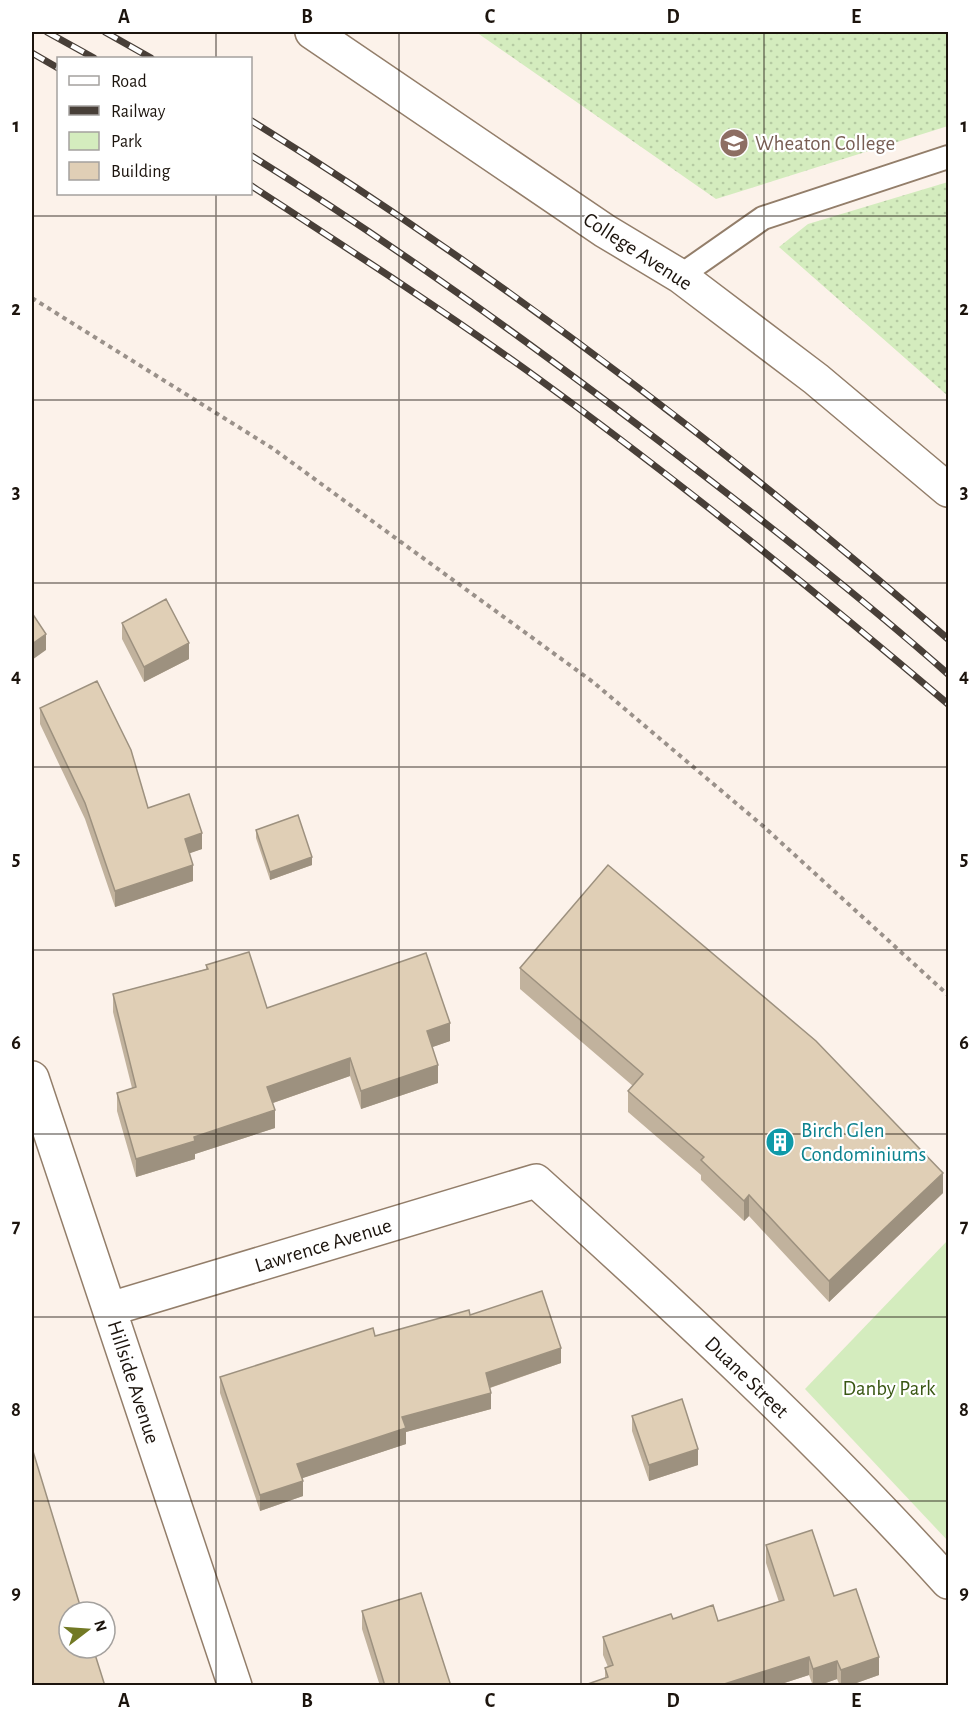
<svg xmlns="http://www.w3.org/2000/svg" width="980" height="1717" viewBox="0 0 980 1717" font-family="'Alegreya Sans',sans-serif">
<defs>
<pattern id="grass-dots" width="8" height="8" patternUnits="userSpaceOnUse" patternTransform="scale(1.5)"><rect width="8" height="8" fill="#d4ecbe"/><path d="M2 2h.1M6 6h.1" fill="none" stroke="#b5caa2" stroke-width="1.8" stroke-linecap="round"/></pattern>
</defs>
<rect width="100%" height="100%" fill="#fcf2ea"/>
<path fill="url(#grass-dots)" d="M476,32H948V126L716,199Z
M948,182V396L779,247L808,224Z"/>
<path fill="#d4ecbe" d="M948,1240V1541L805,1389Z"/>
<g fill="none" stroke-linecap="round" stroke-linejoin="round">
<g stroke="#937e6a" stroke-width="26">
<path id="service" d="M680,276L763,218L948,157"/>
</g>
<g stroke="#937e6a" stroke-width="36">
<path id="minor" d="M32,1078L235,1686
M110,1309L536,1181C678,1309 820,1440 948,1582"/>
</g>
<g stroke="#937e6a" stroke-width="36">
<path id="tertiary" d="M312,32L605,231L680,276L816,379L948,490"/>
</g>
<path stroke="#9a918a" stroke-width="4" stroke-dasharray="4.5 4.5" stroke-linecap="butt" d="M32,298L272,448L593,682L763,826L948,995"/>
<use href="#service" stroke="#fff" stroke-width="22"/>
<use href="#minor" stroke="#fff" stroke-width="33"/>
<use href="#tertiary" stroke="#fff" stroke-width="33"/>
<g stroke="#483f38" stroke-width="7">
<path id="rail" d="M47,32L94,58
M105,32L151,58
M32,53L58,68
M250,120C497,273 729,450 948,639
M250,155C392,243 526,340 659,441C757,516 855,592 948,674
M250,185C347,248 443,310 536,377C678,480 815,591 948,704"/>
</g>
<use href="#rail" stroke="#fff" stroke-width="4.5" stroke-dasharray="14" stroke-linecap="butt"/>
</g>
<path fill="#c1b29d" d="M122,623L189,659L144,682L122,639Z
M40,708L148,808L202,849L189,853L193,881L115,907L85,819L40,724Z
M256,830L312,865L270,880L256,838Z
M206,965L267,1008L450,1041L432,1047L438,1083L361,1109L350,1076L273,1103L275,1128L195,1154V1159L136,1177L117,1111V1093L132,1088L113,1012V994L206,969Z
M520,968L943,1193L829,1302L749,1216L744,1221L701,1180V1175L628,1112V1091L633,1086L520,989Z
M470,1315L561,1363L490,1388L491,1409L406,1432V1444L302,1478L303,1496L260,1511L220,1393V1377L375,1336Z
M632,1416L698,1465L649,1481L632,1431Z
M766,1545L834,1596L879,1675L848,1686H840L837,1679L817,1686H813L809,1675L775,1686H582L605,1678V1668L608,1667L603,1655V1637L673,1619L718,1621L779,1602L766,1563Z
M362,1611L451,1686H380L362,1629Z"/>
<path fill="#9d917f" d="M46,634V650L32,660V644Z
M189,643V659L144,682V667Z
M202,833V849L185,855V839Z
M312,857V865L270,880V872Z
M193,865V881L115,907V891Z
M450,1023V1041L427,1049V1031Z
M350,1058V1076L267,1105V1087Z
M438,1065V1083L361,1109V1091Z
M275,1110V1128L195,1154V1159L136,1177V1159L194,1137Z
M943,1173V1193L829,1302V1281Z
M749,1195V1216L744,1221V1201Z
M561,1348V1363L486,1389V1373Z
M491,1393V1409L406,1432V1444L297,1480V1464L402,1417Z
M698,1449V1465L649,1481V1465Z
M303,1481V1496L260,1511V1495Z
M809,1657V1675L775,1686H718Z
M879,1657V1675L848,1686H841V1670Z
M837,1661V1679L817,1686H813V1669Z"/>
<path fill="#e0cfb6" stroke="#9d917f" stroke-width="1.5" d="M166,599L189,643L144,667L122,623Z
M32,613L46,634L32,644Z
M97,681L131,750L148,808L189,794L202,833L185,839L193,865L115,891L85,803L40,708Z
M298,815L312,857L270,872L256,830Z
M608,865L816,1041L943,1173L829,1281L749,1195L744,1201L701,1160L704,1157L628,1091L643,1074L520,968Z
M249,952L267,1008L426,953L450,1023L427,1031L438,1065L361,1091L350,1058L267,1087L275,1110L194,1137L195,1141L136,1159L117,1093L136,1087L113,994L208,969L206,965Z
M542,1291L561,1348L486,1373L491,1393L402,1417L406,1428L297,1464L303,1481L260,1495L220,1377L373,1328L375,1336L469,1310L470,1315Z
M682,1399L698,1449L649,1465L632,1416Z
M32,1448L82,1612H69V1648H93L105,1686H32Z
M812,1530L834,1596L856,1589L879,1657L841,1670L837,1661L813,1669L809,1657L718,1686H582L608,1677L605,1668L613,1665L603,1637L671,1614L673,1619L713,1605L718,1621L784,1600L766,1545Z
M421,1593L451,1686H385L362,1611Z"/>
<path fill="none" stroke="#1c140d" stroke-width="1.5" stroke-opacity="0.55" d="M216,32V58M399,32V1686M581,32V1686M764,32V1686M216,194V1686M32,216H948M32,400H948M32,583H948M32,767H948M32,950H948M32,1134H948M32,1317H948M32,1501H948"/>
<defs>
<g id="university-disc" transform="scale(1.5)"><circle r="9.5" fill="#8d6e63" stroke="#fff"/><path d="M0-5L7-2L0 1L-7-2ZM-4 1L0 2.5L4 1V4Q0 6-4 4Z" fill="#fff"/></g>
<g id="building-disc" transform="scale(1.5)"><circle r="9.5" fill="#0f9aa8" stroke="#fff"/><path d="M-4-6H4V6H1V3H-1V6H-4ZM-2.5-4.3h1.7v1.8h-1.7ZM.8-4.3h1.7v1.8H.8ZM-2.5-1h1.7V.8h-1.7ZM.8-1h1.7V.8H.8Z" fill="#fff"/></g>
</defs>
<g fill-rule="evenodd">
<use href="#university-disc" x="734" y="143"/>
<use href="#building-disc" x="780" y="1142"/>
</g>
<g text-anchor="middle" stroke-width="4.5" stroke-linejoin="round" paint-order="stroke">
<g font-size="21" fill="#785e54" stroke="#fff" text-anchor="start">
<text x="755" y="150">Wheaton College</text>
</g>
<g font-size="21" fill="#1c140d" stroke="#fff">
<text transform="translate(638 251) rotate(33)" y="7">College Avenue</text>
<text transform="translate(323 1245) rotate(-17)" y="7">Lawrence Avenue</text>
<text transform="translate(747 1377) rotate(44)" y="7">Duane Street</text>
<text transform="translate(134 1382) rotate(72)" y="7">Hillside Avenue</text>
</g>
<g font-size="21" fill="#0d838f" stroke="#fff" text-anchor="start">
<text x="801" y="1137">Birch Glen<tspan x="801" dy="24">Condominiums</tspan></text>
</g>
<g font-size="21" fill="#395713" stroke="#fff">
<text x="889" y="1395">Danby Park</text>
</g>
</g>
<rect width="980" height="1717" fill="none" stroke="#ffffff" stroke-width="66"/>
<rect x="57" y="57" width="195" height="138" fill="#ffffff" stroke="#a4a19e" stroke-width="1.5"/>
<rect x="69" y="76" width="30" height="9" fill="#ffffff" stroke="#a4a19e" stroke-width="1.5"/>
<text x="111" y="87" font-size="18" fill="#1c140d">Road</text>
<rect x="69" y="106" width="30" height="9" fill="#483f38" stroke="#a4a19e" stroke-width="1.5"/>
<text x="111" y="117" font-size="18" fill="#1c140d">Railway</text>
<rect x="69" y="132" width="30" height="18" fill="#d4ecbe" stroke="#a4a19e" stroke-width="1.5"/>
<text x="111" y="147" font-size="18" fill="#1c140d">Park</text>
<rect x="69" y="162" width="30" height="18" fill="#e0cfb6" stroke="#a4a19e" stroke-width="1.5"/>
<text x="111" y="177" font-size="18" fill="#1c140d">Building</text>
<g transform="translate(87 1630) rotate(73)"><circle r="28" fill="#ffffff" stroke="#a4a19e" stroke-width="1.5"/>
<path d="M0-4.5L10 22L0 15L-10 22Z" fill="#727924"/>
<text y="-9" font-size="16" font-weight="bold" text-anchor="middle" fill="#1c140d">N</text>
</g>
<rect x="33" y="33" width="914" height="1651" fill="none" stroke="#1c140d" stroke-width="2"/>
<g font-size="20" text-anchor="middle" font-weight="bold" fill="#1c140d">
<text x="124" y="23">A</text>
<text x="307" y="23">B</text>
<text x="490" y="23">C</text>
<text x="673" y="23">D</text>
<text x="856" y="23">E</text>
<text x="16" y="132">1</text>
<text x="964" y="132">1</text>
<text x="16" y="315">2</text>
<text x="964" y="315">2</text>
<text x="16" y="498">3</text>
<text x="964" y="498">3</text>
<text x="16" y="682">4</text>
<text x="964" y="682">4</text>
<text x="16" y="865">5</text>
<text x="964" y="865">5</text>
<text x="16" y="1049">6</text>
<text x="964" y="1049">6</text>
<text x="16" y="1232">7</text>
<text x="964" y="1232">7</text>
<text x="16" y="1416">8</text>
<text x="964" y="1416">8</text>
<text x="16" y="1599">9</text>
<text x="964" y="1599">9</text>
<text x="124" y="1707">A</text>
<text x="307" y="1707">B</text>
<text x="490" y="1707">C</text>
<text x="673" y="1707">D</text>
<text x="856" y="1707">E</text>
</g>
</svg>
